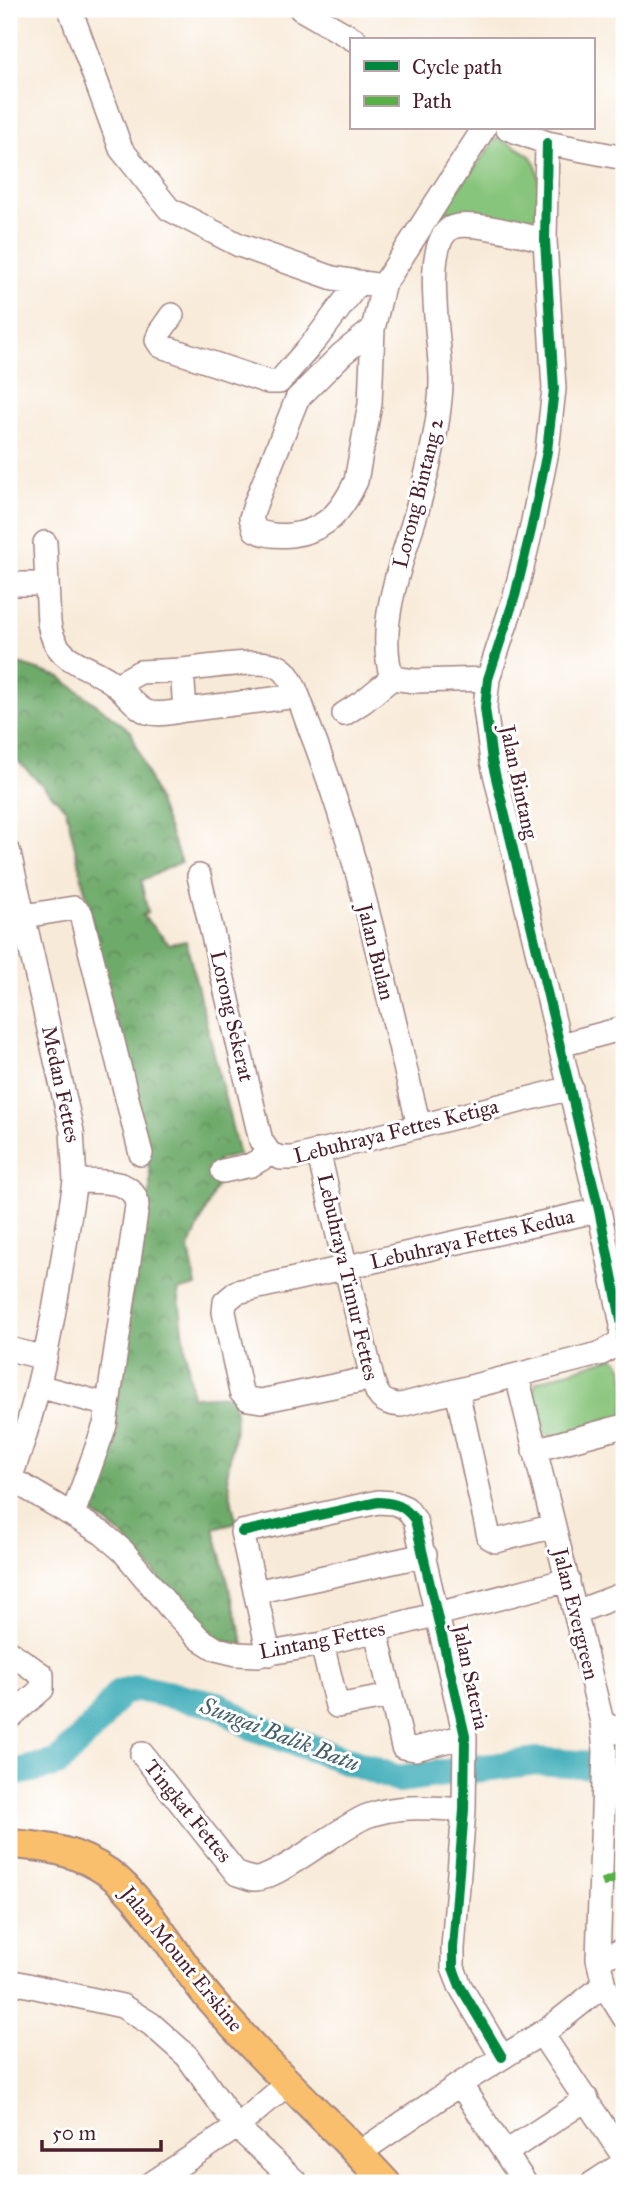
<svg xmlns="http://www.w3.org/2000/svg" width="633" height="2192" viewBox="0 0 633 2192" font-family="'IM FELL Great Primer',serif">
<defs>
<pattern id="forest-crowns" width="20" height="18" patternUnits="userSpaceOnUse" patternTransform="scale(1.75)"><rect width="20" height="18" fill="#6eaa6b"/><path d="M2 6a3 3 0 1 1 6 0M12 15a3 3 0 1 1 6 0" fill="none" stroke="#5c8a58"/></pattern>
</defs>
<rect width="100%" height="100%" fill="#fff"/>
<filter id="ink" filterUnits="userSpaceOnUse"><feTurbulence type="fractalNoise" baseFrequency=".0143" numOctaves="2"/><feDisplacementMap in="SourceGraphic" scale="14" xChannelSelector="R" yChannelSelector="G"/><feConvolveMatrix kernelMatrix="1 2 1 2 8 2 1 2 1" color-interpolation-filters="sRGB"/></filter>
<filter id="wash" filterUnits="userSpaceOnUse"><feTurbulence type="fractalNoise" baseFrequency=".00686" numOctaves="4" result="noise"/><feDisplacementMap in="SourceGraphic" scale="28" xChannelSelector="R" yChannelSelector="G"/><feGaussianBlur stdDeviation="1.57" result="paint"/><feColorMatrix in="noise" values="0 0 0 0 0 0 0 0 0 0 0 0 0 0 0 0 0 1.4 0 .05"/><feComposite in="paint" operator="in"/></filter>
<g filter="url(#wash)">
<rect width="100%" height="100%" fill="#f8ead8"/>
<path fill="url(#forest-crowns)" stroke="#5c644b" stroke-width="2" d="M9,661L60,677L131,731L181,862L141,881L148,913L142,915L169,944L186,941L239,1155L217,1160L220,1178L189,1248L196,1286L178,1291L192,1397L233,1395L236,1422L227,1476L236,1522L214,1528L244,1645L219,1640L195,1620L122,1535L84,1506L122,1347L150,1188V1172L66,809L17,760L9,756Z"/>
<path fill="#88c57b" stroke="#697253" stroke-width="2" d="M497,138C508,143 522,149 531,157C544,171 537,201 537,218L529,224L520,225L442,210Z
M613,1357C631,1367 624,1396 624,1414L560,1435C555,1436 548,1437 543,1433C534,1427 531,1391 536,1382Z"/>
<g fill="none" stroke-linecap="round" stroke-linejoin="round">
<path stroke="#3babb7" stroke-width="28" d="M9,1774L57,1763L98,1722L119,1693L138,1688L218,1705L253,1727L398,1779L537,1761L624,1767"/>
</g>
</g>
<g filter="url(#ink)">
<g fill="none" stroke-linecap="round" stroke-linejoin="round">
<g stroke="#a18482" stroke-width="26">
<path id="minor" d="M70,9L121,149L169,209L239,245L333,278L383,286
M301,9L355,40
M507,128L547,143L624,158
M547,143L545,240L554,389L547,451L532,526L515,596L488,679L485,708L492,761L599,1210L622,1325L621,1341
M172,315L160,332L157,340L161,346L268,382H279L317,338L359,282
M373,329L342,354L297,399L256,502L251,518L255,530C276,540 307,536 326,522C339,513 349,496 356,481L370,404L373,329L383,286L484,128
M45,543L49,623C56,668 91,662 118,687C128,695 135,707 147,712C159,716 173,712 185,710
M9,584H47
M392,678C376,628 400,566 415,517C425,482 435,445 439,408C440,400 441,391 441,382C442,349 420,246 451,228C468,219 526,236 545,240
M117,685L140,672L182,670
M298,696L185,710L182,670C204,668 267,656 282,669C293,677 302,707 307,721C359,851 386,990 419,1126
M344,714L364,701L392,678L415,681L488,679
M9,853L72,1131L75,1181C59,1282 46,1385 9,1481
M199,876L261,1141L270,1154
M24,916L74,908L81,914L141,1154
M561,1045L624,1028
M318,1151L372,1378C377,1396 381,1404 401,1405L602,1353L621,1341
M223,1171L251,1165L270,1154L281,1158H293L571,1088
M9,1349L45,1358
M517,1376L602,1722L605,1751L598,1959L604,1985L624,2017
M372,1378L261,1401L248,1399L241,1392L224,1312L225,1302L237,1292L599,1210
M38,1386L108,1405
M457,1391L489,1537L496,1541L554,1526
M534,1450L624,1426
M10,1478L102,1533L123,1551L171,1609L200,1639L216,1649L237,1654L258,1655L322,1644L568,1580
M73,1514L105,1425L137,1206C135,1177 98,1182 75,1181
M255,1592L425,1555
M576,1612L624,1594
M376,1631L403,1747L415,1749L465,1736
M322,1644L337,1706L390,1696
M9,1652L42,1675V1689L9,1718
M269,1654L242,1532L378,1502L394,1503L406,1508L415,1520L465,1736L464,1810L453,1948V1968L460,1986L502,2057
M602,1722L624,1734
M142,1754L237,1874C242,1875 248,1878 253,1879C276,1881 339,1827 367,1816C399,1804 431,1808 464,1810
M598,1959L624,1950
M9,1981L122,2006L151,2024L187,2056L237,2127L297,2183
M541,2033L624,2157
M460,2084L525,2183
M359,2153L460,2084L551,2027L604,1985
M505,2153L587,2099
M152,2183L237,2127L288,2083
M593,2183L624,2163"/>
</g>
<g stroke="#a18482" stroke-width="32">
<path id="major" d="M9,1844C47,1846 77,1851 109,1873C145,1899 179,1962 209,1998C264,2064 329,2120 386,2183"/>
</g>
<use href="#minor" stroke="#fff" stroke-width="23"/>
<use href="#major" stroke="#f9bf6d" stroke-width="28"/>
<path stroke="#57b146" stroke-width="9" stroke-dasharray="18 9" stroke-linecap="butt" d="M602,1883L624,1875"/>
<g stroke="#fff" stroke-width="15">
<path id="cycleway" d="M547,143L545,240L554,389L547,451L532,526L515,596L488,679L485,708L492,761L599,1210L622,1325L621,1341
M242,1532L378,1502C395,1503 404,1505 415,1520L465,1736L464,1810L453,1948V1968L460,1986L502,2057"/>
</g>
<use href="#cycleway" stroke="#00873e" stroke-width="10"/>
</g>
</g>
<g text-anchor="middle" stroke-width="6" stroke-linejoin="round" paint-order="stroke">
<g font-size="21" fill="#4a1f2b" stroke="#fff">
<text transform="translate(418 493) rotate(-76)" y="7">Lorong Bintang 2</text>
<text transform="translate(519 782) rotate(78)" y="7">Jalan Bintang</text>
<text transform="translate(376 952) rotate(76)" y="7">Jalan Bulan</text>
<text transform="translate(232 1016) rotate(77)" y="7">Lorong Sekerat</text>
<text transform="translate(61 1084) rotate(78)" y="7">Medan Fettes</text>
<text transform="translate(396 1131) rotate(-14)" y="7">Lebuhraya Fettes Ketiga</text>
<text transform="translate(472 1239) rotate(-13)" y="7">Lebuhraya Fettes Kedua</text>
<text transform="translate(348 1277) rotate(77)" y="7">Lebuhraya Timur Fettes</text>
<text transform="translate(576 1614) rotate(76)" y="7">Jalan Evergreen</text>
<text transform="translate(322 1640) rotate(-11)" y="7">Lintang Fettes</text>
<text transform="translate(471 1677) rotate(78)" y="7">Jalan Sateria</text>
<text transform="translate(188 1811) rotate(51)" y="7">Tingkat Fettes</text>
<text transform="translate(182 1959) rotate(51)" y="7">Jalan Mount Erskine</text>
</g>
<g font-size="23" font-style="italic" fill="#435e6a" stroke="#fff">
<text transform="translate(280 1734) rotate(21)" y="8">Sungai Balik Batu</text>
</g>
</g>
<rect width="633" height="2192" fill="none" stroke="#fff" stroke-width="35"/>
<rect x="350" y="38" width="245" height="91" fill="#ffffff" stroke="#b7a5aa" stroke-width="2"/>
<rect x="364" y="61" width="35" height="10" fill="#00873e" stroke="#b7a5aa" stroke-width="2"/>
<text x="412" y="74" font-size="21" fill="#4a1f2b">Cycle path</text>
<rect x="364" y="96" width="35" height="10" fill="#57b146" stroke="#b7a5aa" stroke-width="2"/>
<text x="412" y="108" font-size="21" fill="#4a1f2b">Path</text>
<path d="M42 2140v10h119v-10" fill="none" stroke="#4a1f2b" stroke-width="3.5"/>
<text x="52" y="2140" font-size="21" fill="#4a1f2b" stroke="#ffffff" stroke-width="5" paint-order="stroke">50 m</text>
</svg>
